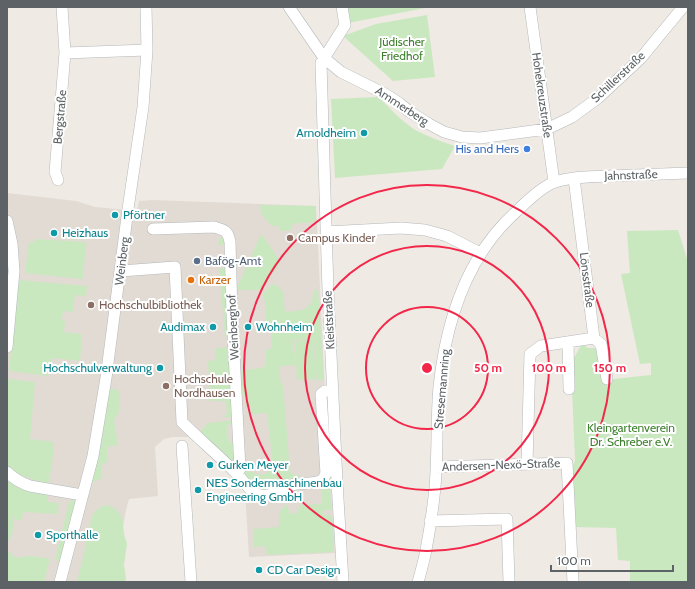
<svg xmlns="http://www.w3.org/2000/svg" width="695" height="589" viewBox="0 0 695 589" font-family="Cabin,sans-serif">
<rect width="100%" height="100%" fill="#efeae4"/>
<path fill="#e1dbd4" d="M7,193L76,201L95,207L137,211L139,201L152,200L316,206L325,391L335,553L249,557L245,491L229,473L191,439L188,437H173L164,439L155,447L158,496L129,499L126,510L113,582H7Z"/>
<path fill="#c9e8bf" d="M346,7H430L348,23Z
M427,15L435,77L393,81L343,36L376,24Z
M378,97C390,108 403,123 417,131C429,137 442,142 455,146L442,169L335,178L331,99Z
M260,205L316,206V221H313L309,223H299L292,225V230L280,231L279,226H272L261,214Z
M678,230L688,262V582H630V561L618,560L616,528L575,527L571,468L575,461L571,363L582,344L588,348H599L604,380L651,375V363L640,364L621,274L630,273L627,231Z
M225,236L231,337H225L219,268H226L224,245H218L220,239Z
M260,236H263L278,258L279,264L261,290H239L237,288Z
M35,239L86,242L83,279L25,273L29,242L34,243Z
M18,280L87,286L86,296L75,295L73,312L63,311L62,320L65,321L64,332L82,334L80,361L52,358L48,376L9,371Z
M272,284L278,286L283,292L285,312C294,311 308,312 312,301C313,299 313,294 313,291L318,289L324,380L317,381L314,338L277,342L279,361L277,342L293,341L296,365L279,366L281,385H283L290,472L294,475H300L299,480L274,489L261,491L253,485L244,477L243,471C256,470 261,482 273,467L267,413L252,414L251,406H246V395L238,396L237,374L243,370L262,368L266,365V350L272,348L271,328L266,326L265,301L262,295Z
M313,339L316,379L297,380L295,341Z
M231,347L235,417H223V415H227L226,401H210L208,361L216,360L215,348Z
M8,379L35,382L30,439L54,442L52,465L48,484C34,480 22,476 8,470L7,466V387Z
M117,389L120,394L119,411L114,421L118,445L107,447L108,462L101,464L102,478L89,484L109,390Z
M235,420V424L227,425L229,443L236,442L235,459L231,462L199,433L208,423Z
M7,480C18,491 33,491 48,494L47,502L59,503L57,514L23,512L22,520H16L12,513C15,523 13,535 7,544Z
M330,484L331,510H323V515H332L334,552L267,555L265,546L254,547L253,529L279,527V512L287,504L288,509H289L290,514L297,513V509H300V505L322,504L321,489L325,485Z
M71,500L79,501L62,563L56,560V556L68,506Z
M107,505L114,508L122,516L124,534L127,544L124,565L126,578L125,582H77L84,553L88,531L93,514L99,508Z
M7,550L16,558C29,555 36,556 50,559L44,582H7Z"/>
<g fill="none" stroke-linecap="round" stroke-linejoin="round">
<g stroke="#b4b8bb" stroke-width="12">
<path id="minor" d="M289,7L324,58L341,72L385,94L399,103L410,112L429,124L444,132L462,137L480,138L547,129L572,117L598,98L641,58L683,7
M342,7L345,25L321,63L328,291L337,482L343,582
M530,7L554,182
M65,53L147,50
M574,178L594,338L601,344L607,379
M58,180L55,172L65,53L62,7
M7,221L12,244L14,271L7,347
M153,229L214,227C225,230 228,231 230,242L232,314L240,469L237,474
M326,232L401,228L425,230L447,236L480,253
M121,271L175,267L182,422C199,439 218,455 235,472C243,479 249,492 260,495C274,498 283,485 297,484C303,483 319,484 323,479C324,478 325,474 326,474L321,394L325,391L333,390
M568,342L569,389
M182,446L191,582
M527,464L530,354L541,346L594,338
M436,467L567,463L573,582
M7,472C14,479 21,483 30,486L82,495
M430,521L507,519L509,582
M60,582L93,456L106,378L128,209L143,107L147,50L146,7
M418,582C421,571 424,561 426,550C430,529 433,508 435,487C438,453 436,420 439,387C446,321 466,256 517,211C526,202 543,186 555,182C573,176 591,177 609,176C636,175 662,174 688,173"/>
</g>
<use href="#minor" stroke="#fff" stroke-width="11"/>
</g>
<g fill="none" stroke="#f22749" stroke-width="2">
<circle cx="427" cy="368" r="61"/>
<circle cx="427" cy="368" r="122"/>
<circle cx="427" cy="368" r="183"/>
</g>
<g fill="#0f9aa8" stroke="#fff" stroke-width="1.5">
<circle cx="364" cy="133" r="4"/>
<circle cx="115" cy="215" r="4"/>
<circle cx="54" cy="233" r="4"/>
<circle cx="213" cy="327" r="4"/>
<circle cx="248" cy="327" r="4"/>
<circle cx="160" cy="368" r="4"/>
<circle cx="210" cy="465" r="4"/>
<circle cx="198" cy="490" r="4"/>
<circle cx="38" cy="535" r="4"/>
<circle cx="259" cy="570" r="4"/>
</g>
<circle fill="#3f7fe0" stroke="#fff" stroke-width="1.5" cx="527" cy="149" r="4"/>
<g fill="#8d6e63" stroke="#fff" stroke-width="1.5">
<circle cx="290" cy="238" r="4"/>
<circle cx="91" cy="305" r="4"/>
<circle cx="166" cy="386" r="4"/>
</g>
<circle fill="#5c6f8a" stroke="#fff" stroke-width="1.5" cx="197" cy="261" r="4"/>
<circle fill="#e8710a" stroke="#fff" stroke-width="1.5" cx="191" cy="280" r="4"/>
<g text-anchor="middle" stroke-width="4" stroke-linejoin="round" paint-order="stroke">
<g font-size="12" fill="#3f812f" stroke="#fff">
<text x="402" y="46">Jüdischer<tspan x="402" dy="14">Friedhof</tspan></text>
<text x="631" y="432">Kleingartenverein<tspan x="631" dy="14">Dr. Schreber e.V.</tspan></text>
</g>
<g font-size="12" fill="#5c6265" stroke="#fff">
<text transform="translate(618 77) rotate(-43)" y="4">Schillerstraße</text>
<text transform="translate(542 95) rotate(82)" y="4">Hohekreuzstraße</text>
<text transform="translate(402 106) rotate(33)" y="4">Ammerberg</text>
<text transform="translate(60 117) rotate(-85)" y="4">Bergstraße</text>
<text transform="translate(631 175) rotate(-2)" y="4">Jahnstraße</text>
<text transform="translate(122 261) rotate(-83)" y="4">Weinberg</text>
<text transform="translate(587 280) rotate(83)" y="4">Lönsstraße</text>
<text transform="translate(329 320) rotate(-93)" y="4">Kleiststraße</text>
<text transform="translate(233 327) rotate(-93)" y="4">Weinberghof</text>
<text transform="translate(442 389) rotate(-85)" y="4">Stresemannring</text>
<text transform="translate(501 465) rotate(-2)" y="4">Andersen-Nexö-Straße</text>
</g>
<g font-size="12" fill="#0d838f" stroke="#fff" text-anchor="start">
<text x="356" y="137" text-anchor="end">Arnoldheim</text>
<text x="123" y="219">Pförtner</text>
<text x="62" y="237">Heizhaus</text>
<text x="205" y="331" text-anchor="end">Audimax</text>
<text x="256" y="331">Wohnheim</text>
<text x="152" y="372" text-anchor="end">Hochschulverwaltung</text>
<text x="218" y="469">Gurken Meyer</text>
<text x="206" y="487">NES Sondermaschinenbau<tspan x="206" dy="14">Engineering GmbH</tspan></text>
<text x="46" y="539">Sporthalle</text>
<text x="267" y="574">CD Car Design</text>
</g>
<g font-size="12" fill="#366cbe" stroke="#fff" text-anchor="end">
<text x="519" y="153">His and Hers</text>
</g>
<g font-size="12" fill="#785e54" stroke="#fff" text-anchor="start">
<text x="298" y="242">Campus Kinder</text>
<text x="99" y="309">Hochschulbibliothek</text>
<text x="174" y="383">Hochschule<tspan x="174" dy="14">Nordhausen</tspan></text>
</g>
<g font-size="12" fill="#4e5e75" stroke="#fff" text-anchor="start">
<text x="205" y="265">Bafög-Amt</text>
</g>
<g font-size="12" fill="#c56008" stroke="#fff" text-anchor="start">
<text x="199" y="284">Karzer</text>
</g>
</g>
<circle cx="427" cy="368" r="6" fill="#f22749" stroke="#fff" stroke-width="2"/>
<g font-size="12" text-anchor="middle" font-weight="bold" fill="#f22749" stroke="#fff" stroke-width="4" stroke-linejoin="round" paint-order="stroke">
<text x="488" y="372">50 m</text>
<text x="549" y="372">100 m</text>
<text x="610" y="372">150 m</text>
</g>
<rect width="695" height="589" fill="none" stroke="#5c6265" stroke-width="16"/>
<path d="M551 565v6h122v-6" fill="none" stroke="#5c6265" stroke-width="2"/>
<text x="557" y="565" font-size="12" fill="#5c6265" stroke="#ffffff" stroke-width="3" paint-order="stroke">100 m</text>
</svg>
